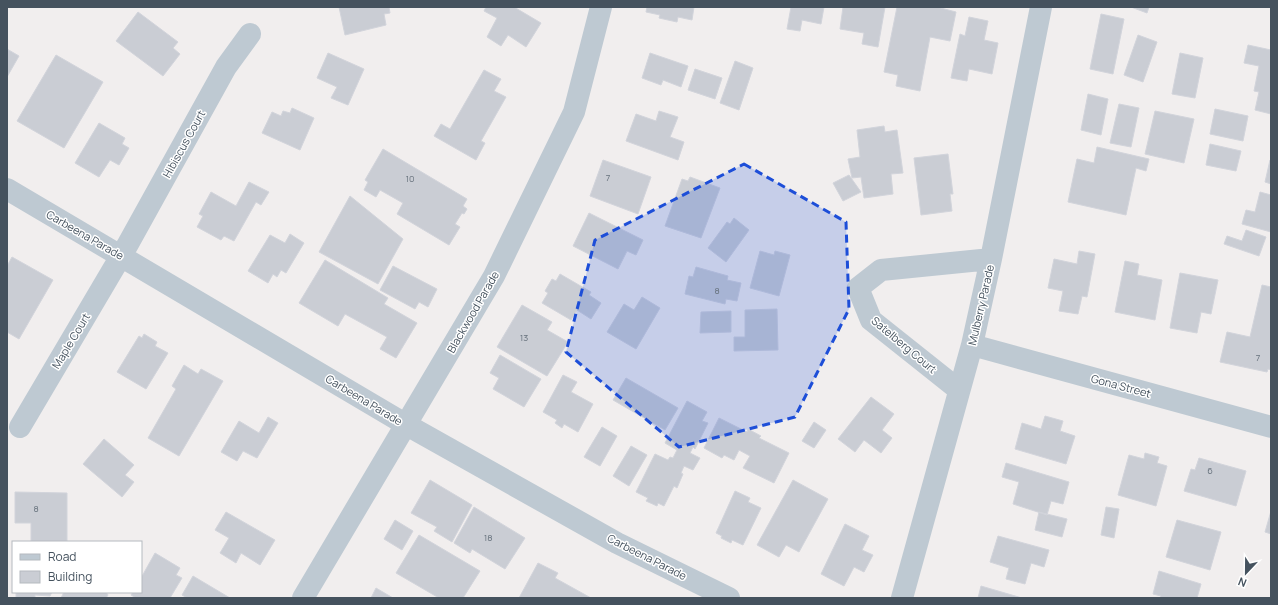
<svg xmlns="http://www.w3.org/2000/svg" width="1278" height="605" viewBox="0 0 1278 605" font-family="Manrope,sans-serif">
<rect width="100%" height="100%" fill="#f1eeee"/>
<path fill="#cacdd4" stroke="#d2d4db" d="M339,7H389L390,13L384,14L386,25L345,35Z
M486,7H514L541,23L526,47L508,35L501,46L487,37L497,18L484,11Z
M647,7H694L692,20L678,17L677,22L659,18L660,15L646,12Z
M791,7H824L821,24L802,20L800,31L787,29Z
M843,7H885L878,47L862,44L864,33L840,29Z
M897,7H937L956,12L950,41L930,37L920,91L896,86L898,75L884,72Z
M1131,7H1149L1147,13Z
M138,12L178,42L173,48L180,54L163,76L116,41Z
M1101,14L1124,19L1113,74L1090,69Z
M969,17L988,21L984,40L998,43L992,74L969,69L967,81L951,78L960,34L965,36Z
M1138,35L1157,42L1143,82L1124,75Z
M1248,45L1271,50V114L1255,110L1259,92L1254,91L1259,66L1244,63Z
M7,49L19,56L7,77Z
M328,53L364,69L348,105L331,98L337,87L317,78Z
M650,53L688,66L681,87L663,80L661,85L642,78Z
M1180,53L1203,58L1195,98L1172,94Z
M56,55L103,82L64,148L17,121Z
M735,61L753,68L739,110L720,103Z
M695,69L722,78L715,99L688,90Z
M484,70L501,79L494,91L506,97L481,141L485,143L476,160L434,136L441,124L450,129Z
M1088,94L1108,99L1101,135L1081,130Z
M1119,104L1139,108L1131,147L1110,143Z
M292,108L314,118L300,150L262,133L272,112L281,116L283,111L290,113Z
M1215,109L1248,116L1243,141L1210,134Z
M659,111L678,117L670,137L684,142L678,160L626,141L636,114L656,121Z
M1155,111L1194,119L1184,163L1145,154Z
M99,123L125,138L122,144L129,148L119,165L110,160L99,177L75,163Z
M884,126L885,132L897,130L903,173L891,174L893,194L864,198L861,177L852,178L848,159L860,157L857,130Z
M1210,144L1241,151L1236,171L1206,165Z
M1097,147L1149,159L1146,171L1136,168L1126,215L1068,202L1077,159L1094,163Z
M383,149L467,199L463,206L467,209L464,214L462,213L455,224L460,227L449,245L397,214L403,203L380,190L376,197L364,190L368,182L365,180Z
M948,154L953,194H950L952,211L921,215L914,158Z
M603,160L651,177L638,214L590,196Z
M1270,160H1271V184L1265,182Z
M849,175L861,192L843,201L833,183Z
M690,177L720,188L701,238L665,226L682,179L688,181Z
M249,182L269,192L261,205L256,202L234,241L224,236L221,240L197,227L203,216L199,214L211,192L236,206Z
M1260,192L1271,195V232L1242,224L1246,210L1255,212Z
M350,196L403,239L378,284L319,252Z
M589,213L643,240L636,255L627,251L618,269L573,246Z
M734,218L749,230L726,262L708,248L727,222L730,224Z
M1246,230L1266,237L1259,256L1224,244L1227,236L1242,241Z
M290,234L304,243L286,273L281,270L277,277L273,274L268,283L248,271L270,235L285,243Z
M760,251L774,255L775,251L790,255L779,296L750,288Z
M1079,251L1095,254L1087,297L1082,296L1078,314L1059,311L1063,291L1048,288L1054,259L1077,264Z
M12,257L53,280L19,339L7,332V266Z
M325,260L388,298L384,304L417,323L396,358L380,349L387,337L345,314L338,326L299,303Z
M1125,261L1139,264L1137,275L1162,280L1155,320L1115,312Z
M393,266L437,289L428,307L419,302L415,309L380,290Z
M696,267L728,276L727,280L741,283L737,301L726,299L725,304L685,294L689,276L693,277Z
M1180,273L1218,280L1211,314L1201,312L1197,333L1170,328Z
M560,274L591,292L589,295L601,303L591,319L577,310L571,320L542,303L548,293L545,291L552,279L556,281Z
M1262,285L1271,287V370L1268,369L1267,372L1220,362L1227,332L1250,337Z
M642,297L660,308L636,349L607,332L624,304L634,310Z
M522,305L552,322L547,330L568,342L547,376L497,347Z
M777,309L778,350L734,351V337H745V310Z
M731,311V332L700,333L701,312Z
M144,334L157,342L155,346L168,353L146,389L117,372L139,336L142,338Z
M500,355L541,379L524,407L493,389L499,378L490,373Z
M184,365L198,374L201,369L223,381L179,456L148,438L176,389L172,386Z
M563,375L577,382L571,392L593,404L578,432L564,424L562,428L555,423L557,420L543,412Z
M626,378L678,408L665,430L613,400Z
M871,397L894,414L882,430L892,438L881,453L864,440L855,452L838,439Z
M687,401L707,412L702,421L708,423L695,449L693,447L690,453L700,458L693,470L684,466L681,473L683,474L677,488L674,486L664,506L658,503L657,506L646,501L648,498L636,492L655,454L668,460L670,457L673,458L677,450L665,443Z
M1045,416L1063,421L1060,431L1075,436L1066,464L1015,449L1022,423L1041,429Z
M268,417L278,423L257,458L243,451L237,461L221,452L239,421L259,433Z
M719,418L747,432L748,429L761,436L759,438L789,453L774,483L743,468L750,456L739,450L734,460L724,455L722,458L704,448Z
M814,422L826,430L814,448L802,441Z
M602,427L617,436L600,466L584,457Z
M104,439L134,465L125,475L134,482L122,497L83,464Z
M631,446L647,455L629,486L613,476Z
M1145,453L1159,457L1157,463L1167,466L1156,506L1118,495L1129,455L1144,459Z
M1199,458L1246,471L1236,506L1184,491L1191,469L1195,470Z
M1006,463L1069,482L1063,504L1051,501L1047,515L1013,504L1019,482L1002,477Z
M430,480L472,505L452,542L434,531L437,527L411,513Z
M793,480L828,499L799,552L786,545L779,557L757,545Z
M735,491L750,498L748,502L761,508L743,545L732,540L731,543L721,538L722,536L716,533Z
M15,492L67,493V542H31V523H15Z
M474,507L525,538L505,569L472,549L470,553L454,543Z
M1106,507L1119,509L1114,538L1101,535Z
M1271,511V534L1265,532Z
M226,512L275,540L260,565L241,553L236,563L220,553L229,538L215,530Z
M1039,512L1067,519L1062,537L1035,530Z
M395,520L413,531L402,550L384,539Z
M1177,520L1221,532L1210,570L1166,557Z
M845,524L869,536L862,550L873,555L864,572L854,567L844,586L821,574Z
M419,535L480,571L463,598H439L396,573Z
M998,536L1049,550L1044,567L1031,563L1025,584L1006,579L1009,568L990,562Z
M155,553L180,568L176,575L182,578L170,598H136L131,595L133,592H141V578Z
M538,563L558,573L555,578L591,598H519Z
M1159,571L1201,584L1197,598H1160L1161,596L1153,594Z
M193,576L230,598H187L182,595Z
M981,586L1022,598H978Z
M376,588L393,598H371Z
M16,592H52L50,596L35,595V598H16Z
M64,592H106L108,595L106,598H61Z"/>
<g fill="none" stroke-linecap="round" stroke-linejoin="round">
<path stroke="#bec9d2" stroke-width="22" d="M7,189L405,424L617,543L729,598
M972,345L1271,427
M959,390L871,320L858,288L881,270L991,259
M20,427L128,244L226,67L250,34
M303,598L494,276L574,112L601,7
M902,598L972,345L991,259L1041,7"/>
</g>
<path fill="#1d4ed8" fill-opacity="0.2" stroke="#1d4ed8" stroke-width="3" stroke-dasharray="8 5" stroke-linejoin="round" d="M744,164L846,222L849,309L795,417L679,447L566,352L595,240Z"/>
<g text-anchor="middle" stroke-width="3" stroke-linejoin="round" paint-order="stroke">
<g font-size="9" fill="#66717c">
<text x="608" y="181">7</text>
<text x="410" y="182">10</text>
<text x="717" y="294">8</text>
<text x="524" y="341">13</text>
<text x="1258" y="361">7</text>
<text x="1210" y="474">6</text>
<text x="36" y="512">8</text>
<text x="488" y="541">18</text>
</g>
<g font-size="11" fill="#45525e" stroke="#fff">
<text transform="translate(184 144) rotate(-61)" y="4">Hibiscus Court</text>
<text transform="translate(85 235) rotate(30)" y="4">Carbeena Parade</text>
<text transform="translate(981 305) rotate(-77)" y="4">Mulberry Parade</text>
<text transform="translate(473 312) rotate(-60)" y="4">Blackwood Parade</text>
<text transform="translate(71 341) rotate(-59)" y="4">Maple Court</text>
<text transform="translate(904 345) rotate(40)" y="4">Satelberg Court</text>
<text transform="translate(1121 386) rotate(15)" y="4">Gona Street</text>
<text transform="translate(364 400) rotate(31)" y="4">Carbeena Parade</text>
<text transform="translate(647 557) rotate(27)" y="4">Carbeena Parade</text>
</g>
</g>
<rect width="1278" height="605" fill="none" stroke="#45525e" stroke-width="16"/>
<rect x="12" y="541" width="130" height="52" fill="#ffffff" stroke="#b5babf"/>
<rect x="20" y="554" width="20" height="6" fill="#bec9d2" stroke="#b5babf"/>
<text x="48" y="561" font-size="12" fill="#45525e">Road</text>
<rect x="20" y="571" width="20" height="12" fill="#cacdd4" stroke="#b5babf"/>
<text x="48" y="581" font-size="12" fill="#45525e">Building</text>
<g transform="translate(1246 573) rotate(202)" stroke="#ffffff" stroke-width="3" paint-order="stroke">
<path d="M0-3L7 15L0 10L-7 15Z" fill="#45525e"/>
<text y="-6" font-size="11" font-weight="bold" text-anchor="middle" fill="#45525e">N</text>
</g>
</svg>
